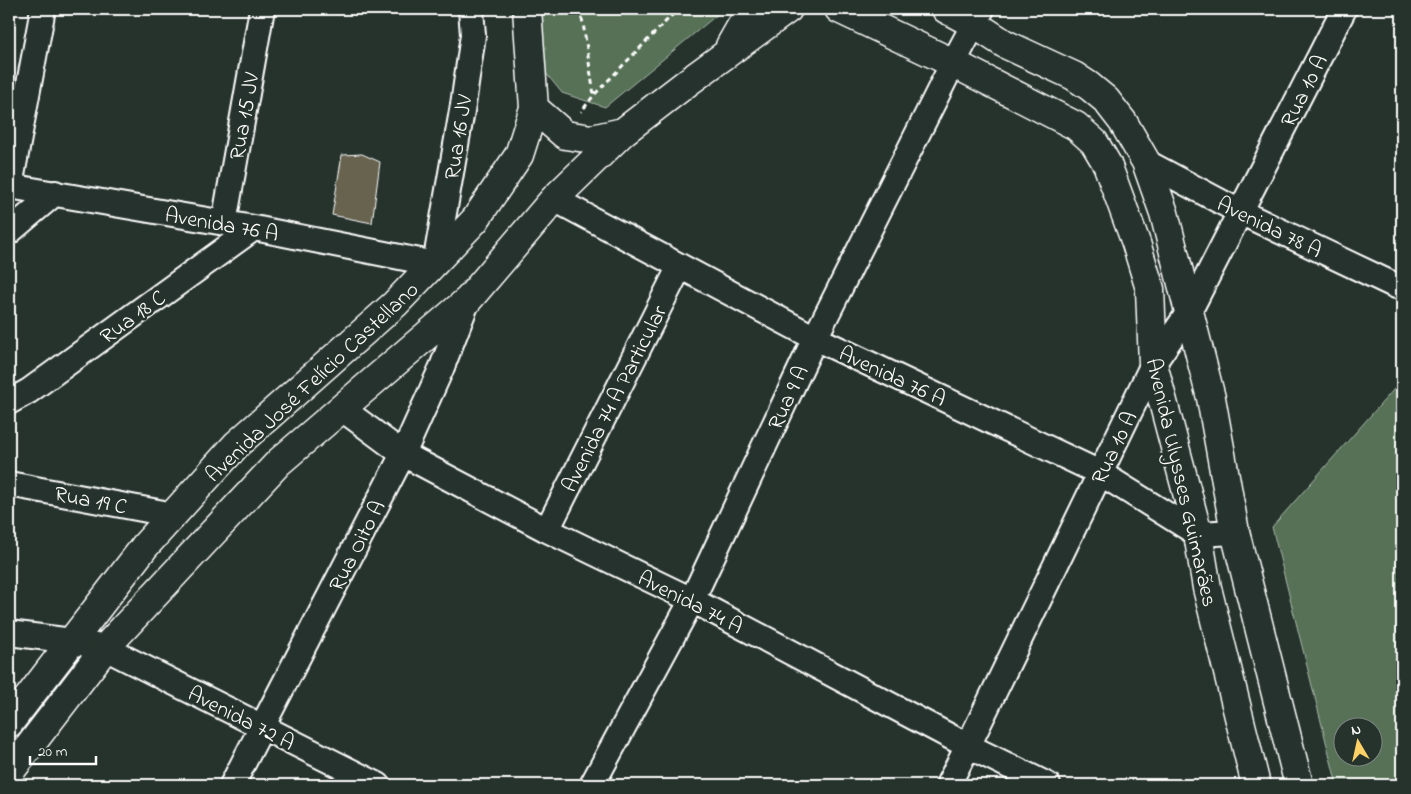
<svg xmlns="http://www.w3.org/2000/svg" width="1411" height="794" viewBox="0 0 1411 794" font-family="'Indie Flower',sans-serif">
<rect width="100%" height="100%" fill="#26332d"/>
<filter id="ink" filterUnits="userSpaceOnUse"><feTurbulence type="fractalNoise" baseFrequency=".02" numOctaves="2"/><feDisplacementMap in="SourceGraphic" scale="10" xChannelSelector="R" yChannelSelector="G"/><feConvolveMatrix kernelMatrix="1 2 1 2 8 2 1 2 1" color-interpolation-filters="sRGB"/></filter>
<g filter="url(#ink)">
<path fill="#567157" stroke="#aab8ab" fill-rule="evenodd" d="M537,9H724L605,107L562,93L545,72Z
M1402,380V785H1337L1272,527ZM1344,726H1374V756H1344Z"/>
<path fill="#676450" stroke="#fff" d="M362,154L380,162L372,223L332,215L342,155Z"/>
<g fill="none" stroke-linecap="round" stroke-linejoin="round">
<g stroke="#fff" stroke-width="28">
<path id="street" d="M1146,162L1240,212L1396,286
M9,186L254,228L435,264L463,105L473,35L471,9
M10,186L43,9
M554,199L815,338L1100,473L1198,534L1235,532
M224,223L262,9
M9,232L55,193
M9,402L29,391L254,228
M341,408L403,454L547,530L692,600L968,746L1048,785
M9,484L174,515
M547,530L680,266
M9,633L72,641L105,648L378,785
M232,785L403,454L442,367L468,300
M592,785L692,600L815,338L952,65L982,9
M948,785L968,746L1153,364L1189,312L1344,9"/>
</g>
<g stroke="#fff" stroke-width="31">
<path id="secondary" d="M839,9L953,63L1076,126L1094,142L1107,164L1136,243L1150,289L1153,364L1198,534L1207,588L1256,785
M946,9L974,24L1005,44L1074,76L1089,86L1106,100L1123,122L1146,162L1164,213L1211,398L1235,532L1299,785
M730,46L751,9
M534,108L565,135L592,139L623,132
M9,723L145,546L237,444L395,304L475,220L519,155L534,108L527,9
M9,773L105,648L279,462L468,300L554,199L623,132L688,82L788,9"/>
</g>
<path stroke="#fff" stroke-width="3" stroke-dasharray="5 4" stroke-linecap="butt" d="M579,9L583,23L594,95L581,112
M595,94L678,9"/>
<use href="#street" stroke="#26332d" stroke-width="24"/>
<use href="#secondary" stroke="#26332d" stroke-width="28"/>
</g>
</g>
<g text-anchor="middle" stroke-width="5" stroke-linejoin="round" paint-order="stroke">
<g font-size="22" fill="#fff" stroke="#26332d">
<text transform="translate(1303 90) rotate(-63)" y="8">Rua 10 A</text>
<text transform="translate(243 116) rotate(-80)" y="8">Rua 15 JV</text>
<text transform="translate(457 137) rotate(-81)" y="8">Rua 16 JV</text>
<text transform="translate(222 223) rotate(10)" y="8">Avenida 76 A</text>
<text transform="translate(1270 226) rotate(26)" y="8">Avenida 78 A</text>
<text transform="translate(132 316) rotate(-36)" y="8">Rua 18 C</text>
<text transform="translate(893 375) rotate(25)" y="8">Avenida 76 A</text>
<text transform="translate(311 381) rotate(-43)" y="8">Avenida José Felício Castellano</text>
<text transform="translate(787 397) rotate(-65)" y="8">Rua 9 A</text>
<text transform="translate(613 398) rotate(-63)" y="8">Avenida 74 A Particular</text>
<text transform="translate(1113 447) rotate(-64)" y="8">Rua 10 A</text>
<text transform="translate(1183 482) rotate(77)" y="8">Avenida Ulysses Guimarães</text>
<text transform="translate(91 499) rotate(11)" y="8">Rua 19 C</text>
<text transform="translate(356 545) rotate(-63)" y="8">Rua Oito A</text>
<text transform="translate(691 601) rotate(27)" y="8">Avenida 74 A</text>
<text transform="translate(242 717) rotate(27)" y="8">Avenida 72 A</text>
</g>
</g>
<rect width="1411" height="794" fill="none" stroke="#26332d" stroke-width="30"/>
<rect x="15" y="15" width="1381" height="764" fill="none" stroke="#fff" stroke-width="2" filter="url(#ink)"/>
<g transform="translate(1358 742) rotate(351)"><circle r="24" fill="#26332d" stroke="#7d8581"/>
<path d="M0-4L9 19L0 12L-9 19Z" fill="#ffd166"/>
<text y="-8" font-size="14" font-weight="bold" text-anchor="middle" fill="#ffffff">N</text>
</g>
<path d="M30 756v8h66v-8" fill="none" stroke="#ffffff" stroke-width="2.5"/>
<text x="38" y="756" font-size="15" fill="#ffffff" stroke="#26332d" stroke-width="4" paint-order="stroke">20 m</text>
</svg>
